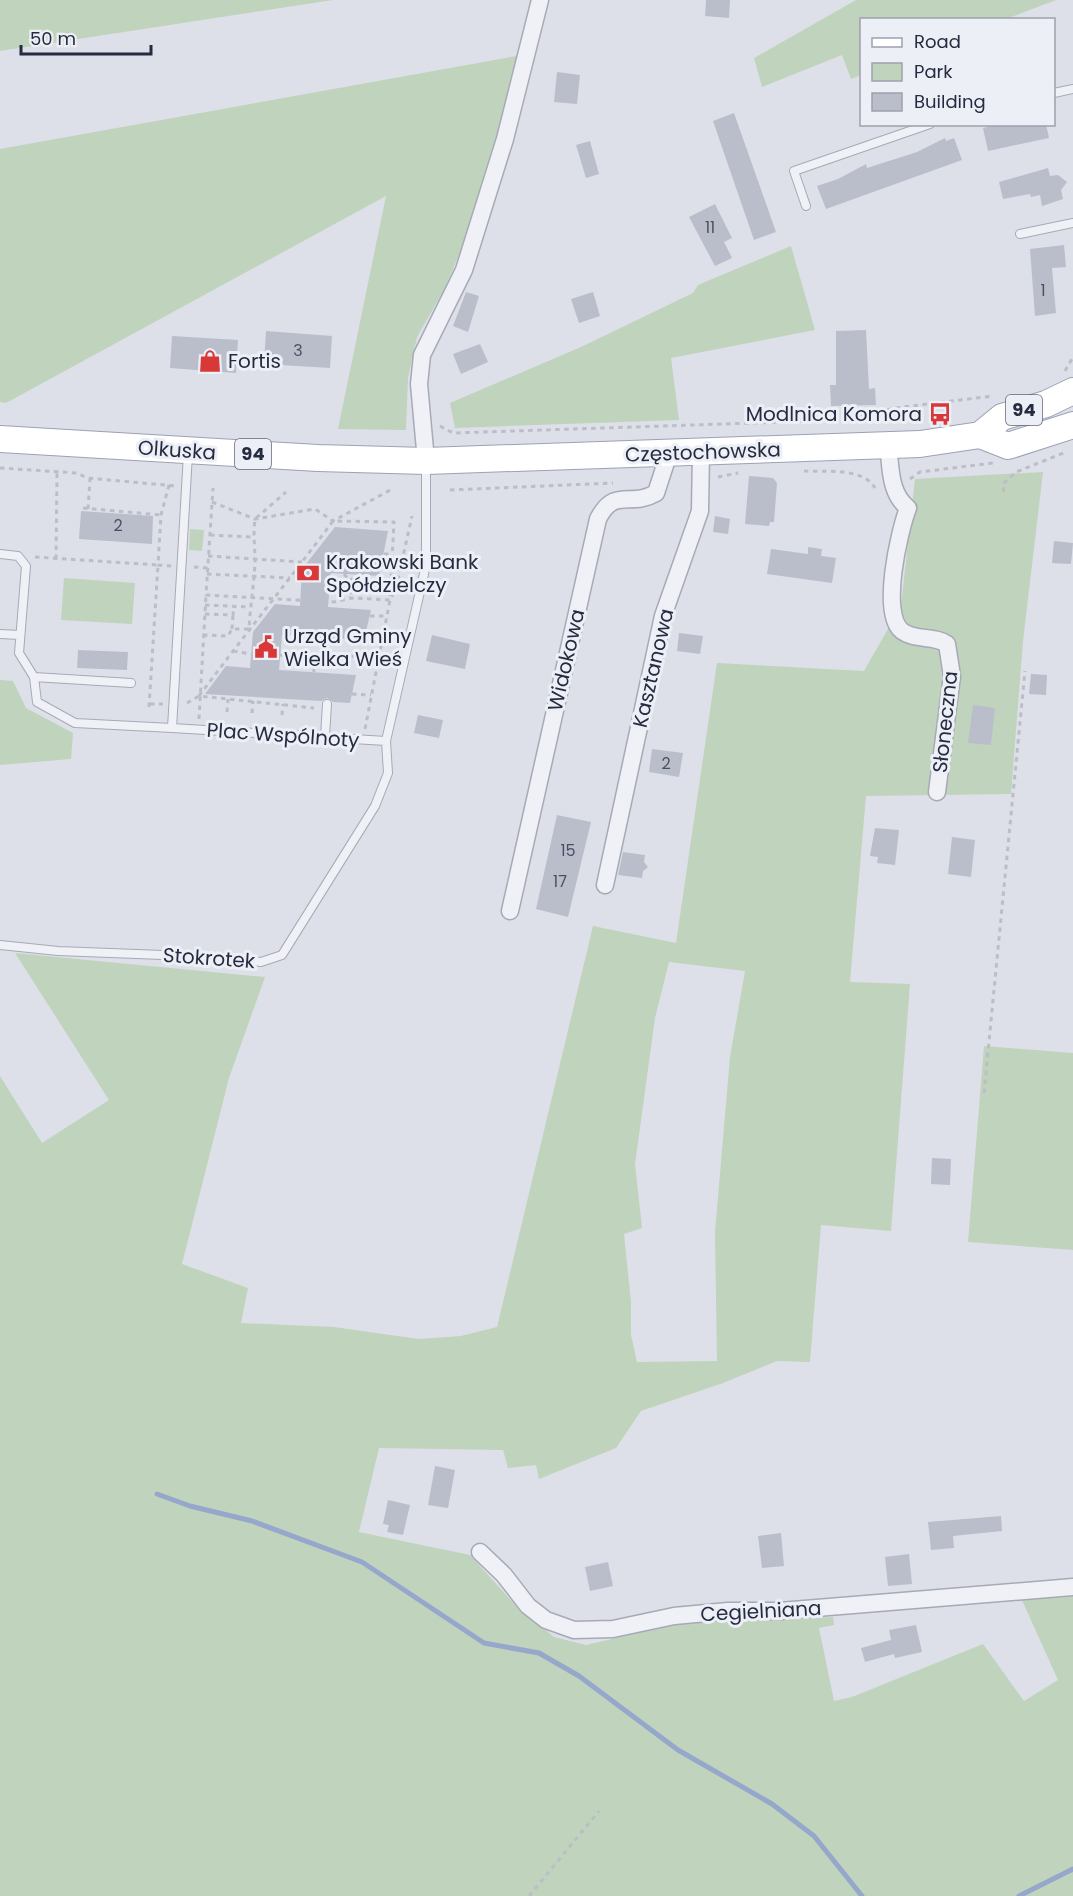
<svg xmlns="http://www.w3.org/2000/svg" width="1073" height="1896" viewBox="0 0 1073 1896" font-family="Poppins,sans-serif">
<rect width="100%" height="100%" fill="#dde0e8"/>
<path fill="#c0d3bd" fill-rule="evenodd" d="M0,0H333L0,51Z
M856,0H1056L1006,19L862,20L861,75L851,79L842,55L762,87L754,58Z
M522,55L471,226L445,288L417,337L408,378L406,430L338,429L386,196L6,403L0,402V149Z
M791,246L815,330L671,358L679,420L455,428L450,403L581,347L693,293L698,285Z
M1043,472L1023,641L1011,794L866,796L850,982L910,984L891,1231L821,1225L810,1362L777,1361L723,1383L641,1411L616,1448L539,1479L536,1465L508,1468L503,1450L379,1448L359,1532L470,1555L517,1607L554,1637L586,1645L677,1624L833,1617L834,1625L819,1628L834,1701L852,1697L983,1644L1024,1701L1058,1680L1021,1598L1073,1596V1896H0V1076L42,1143L109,1100L15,953L265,977L229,1078L182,1264L248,1288L241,1323L334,1327L419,1339L461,1336L497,1327L593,926L676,943L717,663L864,671L901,606L915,479ZM669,962L745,971L730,1057L715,1232L717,1361L637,1362L631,1335V1302L624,1234L642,1228L635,1164L655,1018Z
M190,529L204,530L202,551L189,550Z
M64,578L135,583L132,624L61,620Z
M0,680L13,681L26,708L73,733L71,759L0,765Z
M984,1046L1073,1053V1250L968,1242Z"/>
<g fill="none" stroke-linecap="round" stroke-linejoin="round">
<path stroke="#95a7cb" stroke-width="5" d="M157,1494L190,1506L252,1521L362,1562L484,1643L539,1653L579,1676L678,1750L772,1804L814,1836L862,1896
M1019,1896L1073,1869"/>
</g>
<path fill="#babecb" d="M706,0H730L729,18L705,16Z
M557,72L580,75L577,104L554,102Z
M734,113L776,232L754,240L713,121Z
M998,124H1046L1049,138L988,151L983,128Z
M945,138L946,141L954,138L962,160L826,209L817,186L838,179L866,164L867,168L917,152Z
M590,141L599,174L586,178L576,145Z
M1048,168L1050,176L1058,175L1067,182L1061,190L1063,199L1042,206L1040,195L1031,197L1030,194L1003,199L999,182Z
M715,204L732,238L724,242L732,258L715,266L689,217Z
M1064,245L1066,267L1052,268L1056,313L1035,316L1030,249Z
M466,292L479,296L468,332L453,326Z
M593,292L600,316L579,323L571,299Z
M866,330L869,389L875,388L876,405L831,406L830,385H836V331Z
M266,331L332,336L330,368L264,364Z
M172,336L238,340L236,373L170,368Z
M480,344L488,362L461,374L453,354Z
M749,476L773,478L777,483L774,522H770L769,526L745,524Z
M81,511L153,516L152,544L79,539Z
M715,516L730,519L728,534L713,532Z
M335,527L388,531L379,576L331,573L328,607L371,610L364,640L282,635L279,670L356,675L350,703L333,702L327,698L321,701L205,694L226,666L250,668L253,632L275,604L300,606L302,569Z
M1054,541L1073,543L1071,564L1052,563Z
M808,547L822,549L821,556L836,558L832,583L767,574L771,549L808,554Z
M679,633L703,636L700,654L677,651Z
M432,635L470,644L465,669L426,661Z
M78,650L128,652L127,670L77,668Z
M1031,674L1047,675L1046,695L1029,694Z
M973,705L995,708L991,745L968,743Z
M418,715L443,720L439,738L414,733Z
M652,749L683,753L679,777L649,772Z
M557,815L591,822L568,917L536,909Z
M875,828L899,830L895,865L877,863L878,857L870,856Z
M952,837L975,840L971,877L948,874Z
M623,852L645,855L644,862L648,867L643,871L642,878L618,875Z
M932,1158L951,1159L950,1185L931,1184Z
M435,1466L455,1470L448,1508L428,1505Z
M388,1500L410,1505L403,1535L387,1532L389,1525L383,1524Z
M1001,1516L1002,1531L953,1536L954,1548L931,1550L928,1522Z
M781,1533L784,1566L762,1568L758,1536Z
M909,1554L912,1584L888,1586L885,1557Z
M608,1562L613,1586L590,1591L585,1567Z
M916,1625L922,1652L895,1658L894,1654L865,1662L861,1648L891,1640L889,1630Z"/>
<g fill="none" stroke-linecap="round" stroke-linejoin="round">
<g stroke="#a6aab6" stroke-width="10">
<path id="service" d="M1054,93L1073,89
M806,206L794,171L930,124
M1020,234L1073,223
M188,454L172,728L386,741
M0,554L18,556L26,566L19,653L34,677L37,702L75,723L172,728
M0,634L20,635
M34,677L131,683
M325,737L327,704
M0,945L58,951L215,957L261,962L282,955L375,806L388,773L386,741L426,565V464"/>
</g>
<g stroke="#a6aab6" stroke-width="19">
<path id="minor" d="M888,445C891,467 889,493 908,508C899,532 880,614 902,631C915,641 934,635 947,644L952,676L937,792
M426,461L419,384L422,355L464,270L505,139L540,0
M605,885L663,616L700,511L701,452
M510,911L598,519C615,486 630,508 656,493L669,453
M480,1552L504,1575L528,1606L546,1620L574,1630L613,1629L674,1616L728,1611H780L1073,1587"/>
</g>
<g stroke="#9ba2b5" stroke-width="28">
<path id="primary" d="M980,435L1002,417L1046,404L1073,391
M0,439L318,458L426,461L920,444L980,435L1008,446L1073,425"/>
</g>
<path stroke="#bbbec7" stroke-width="3" stroke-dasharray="4.5 4.5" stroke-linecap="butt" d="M1065,371L1073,357
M440,426L453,433L844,420L895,408L993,396
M0,468L77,473L87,478L176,486
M804,471C825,472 863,467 875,488
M718,477L738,473
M910,479L920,472L993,463
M169,485L161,515L158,565L171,566
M450,490L613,483
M1004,492L1003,484L1016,472L1066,452
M212,502L255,519L315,509L333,521L394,488
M83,508L161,515
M88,509L90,479
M210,535L252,537
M384,554H391
M208,556L302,562
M35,557L158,565L149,707
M56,559L57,472
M194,567L208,568
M207,574L290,578
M344,574L350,581L351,598
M350,581L357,574
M205,605L250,607
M205,614L233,615L234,606
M370,616H388
M232,629L233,615
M203,635L228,636L232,629H249C250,607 254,585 255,562C255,547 253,534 255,519L286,492
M233,651L251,654
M280,655L313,659L356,656L379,660
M313,659L314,672
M352,694L371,695
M199,696C243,637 289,580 333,521L394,522L390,600L351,598L334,602L206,595L213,488
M187,703L199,696L314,708
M150,704H163
M227,712L228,699
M252,713L253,701
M282,715L283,704
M199,719L206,595
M365,729L390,600L396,588L412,516
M984,1093L1025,671
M529,1896L599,1811"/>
<use href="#service" stroke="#f0f1f6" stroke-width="8"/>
<use href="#minor" stroke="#f0f1f6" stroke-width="16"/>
<use href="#primary" stroke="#fff" stroke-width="26"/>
</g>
<defs>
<g id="shop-bare" transform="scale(1.8)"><path d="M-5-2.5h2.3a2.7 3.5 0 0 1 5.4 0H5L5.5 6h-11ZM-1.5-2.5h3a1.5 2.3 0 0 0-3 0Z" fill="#d83837" stroke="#edeff6" stroke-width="2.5" paint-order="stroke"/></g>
<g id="bus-bare" transform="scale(1.8)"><path d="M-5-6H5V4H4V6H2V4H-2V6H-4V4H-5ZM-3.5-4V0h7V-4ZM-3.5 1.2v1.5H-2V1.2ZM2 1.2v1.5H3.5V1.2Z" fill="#d83837" stroke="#edeff6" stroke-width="2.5" paint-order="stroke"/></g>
<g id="bank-bare" transform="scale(1.8)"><path d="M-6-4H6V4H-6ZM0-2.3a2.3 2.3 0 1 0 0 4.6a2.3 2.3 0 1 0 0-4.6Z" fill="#d83837" stroke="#edeff6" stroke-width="2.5" paint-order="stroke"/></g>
<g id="civic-bare" transform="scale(1.8)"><path d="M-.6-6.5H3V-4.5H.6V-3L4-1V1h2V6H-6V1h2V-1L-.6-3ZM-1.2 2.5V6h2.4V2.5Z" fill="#d83837" stroke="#edeff6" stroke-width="2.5" paint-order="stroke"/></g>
</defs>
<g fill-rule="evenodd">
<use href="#shop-bare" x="210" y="361"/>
<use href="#bus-bare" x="940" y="414"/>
<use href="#bank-bare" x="308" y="573"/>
<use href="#civic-bare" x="266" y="647"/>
</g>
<g text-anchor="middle" stroke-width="6" stroke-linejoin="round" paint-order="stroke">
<g font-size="16" fill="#4a5063">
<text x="710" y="233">11</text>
<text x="1043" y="296">1</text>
<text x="298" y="356">3</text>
<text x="118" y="531">2</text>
<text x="666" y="769">2</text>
<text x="568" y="856">15</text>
<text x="560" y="887">17</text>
</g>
<g fill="#edeff6" stroke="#616677" stroke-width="1.5">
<rect x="1006" y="395" width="36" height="30" rx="4.5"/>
<rect x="235" y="439" width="36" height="30" rx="4.5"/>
</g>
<g font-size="18" font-weight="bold" fill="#252b40">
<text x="1024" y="416">94</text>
<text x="253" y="460">94</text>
</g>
<g font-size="20" fill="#252b40" stroke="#edeff6" text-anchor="start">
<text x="228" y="368">Fortis</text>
<text x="922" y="421" text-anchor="end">Modlnica Komora</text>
<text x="326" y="569">Krakowski Bank<tspan x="326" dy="23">Spółdzielczy</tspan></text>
<text x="284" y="643">Urząd Gminy<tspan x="284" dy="23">Wielka Wieś</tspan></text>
</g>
<g font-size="20" fill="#252b40" stroke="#edeff6">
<text transform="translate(177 450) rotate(4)" y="7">Olkuska</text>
<text transform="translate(703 452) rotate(-2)" y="7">Częstochowska</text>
<text transform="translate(566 660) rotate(-77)" y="7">Widokowa</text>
<text transform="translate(653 668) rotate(-77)" y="7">Kasztanowa</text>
<text transform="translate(945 722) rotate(-84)" y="7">Słoneczna</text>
<text transform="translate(283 735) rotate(4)" y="7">Plac Wspólnoty</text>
<text transform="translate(209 958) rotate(4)" y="7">Stokrotek</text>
<text transform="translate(761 1611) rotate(-3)" y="7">Cegielniana</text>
</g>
</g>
<rect x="860" y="18" width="195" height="108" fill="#edeff6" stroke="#9da1ad" stroke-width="1.5"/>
<rect x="872" y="38" width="30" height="9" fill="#ffffff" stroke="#9da1ad" stroke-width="1.5"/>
<text x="914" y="48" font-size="18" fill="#252b40">Road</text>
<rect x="872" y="63" width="30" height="18" fill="#c0d3bd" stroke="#9da1ad" stroke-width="1.5"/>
<text x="914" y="78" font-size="18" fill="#252b40">Park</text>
<rect x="872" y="93" width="30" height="18" fill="#babecb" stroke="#9da1ad" stroke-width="1.5"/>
<text x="914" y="108" font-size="18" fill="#252b40">Building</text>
<path d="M21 45v9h130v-9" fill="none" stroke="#252b40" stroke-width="3"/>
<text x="30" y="45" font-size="18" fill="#252b40" stroke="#edeff6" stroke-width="4.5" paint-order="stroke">50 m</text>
</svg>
